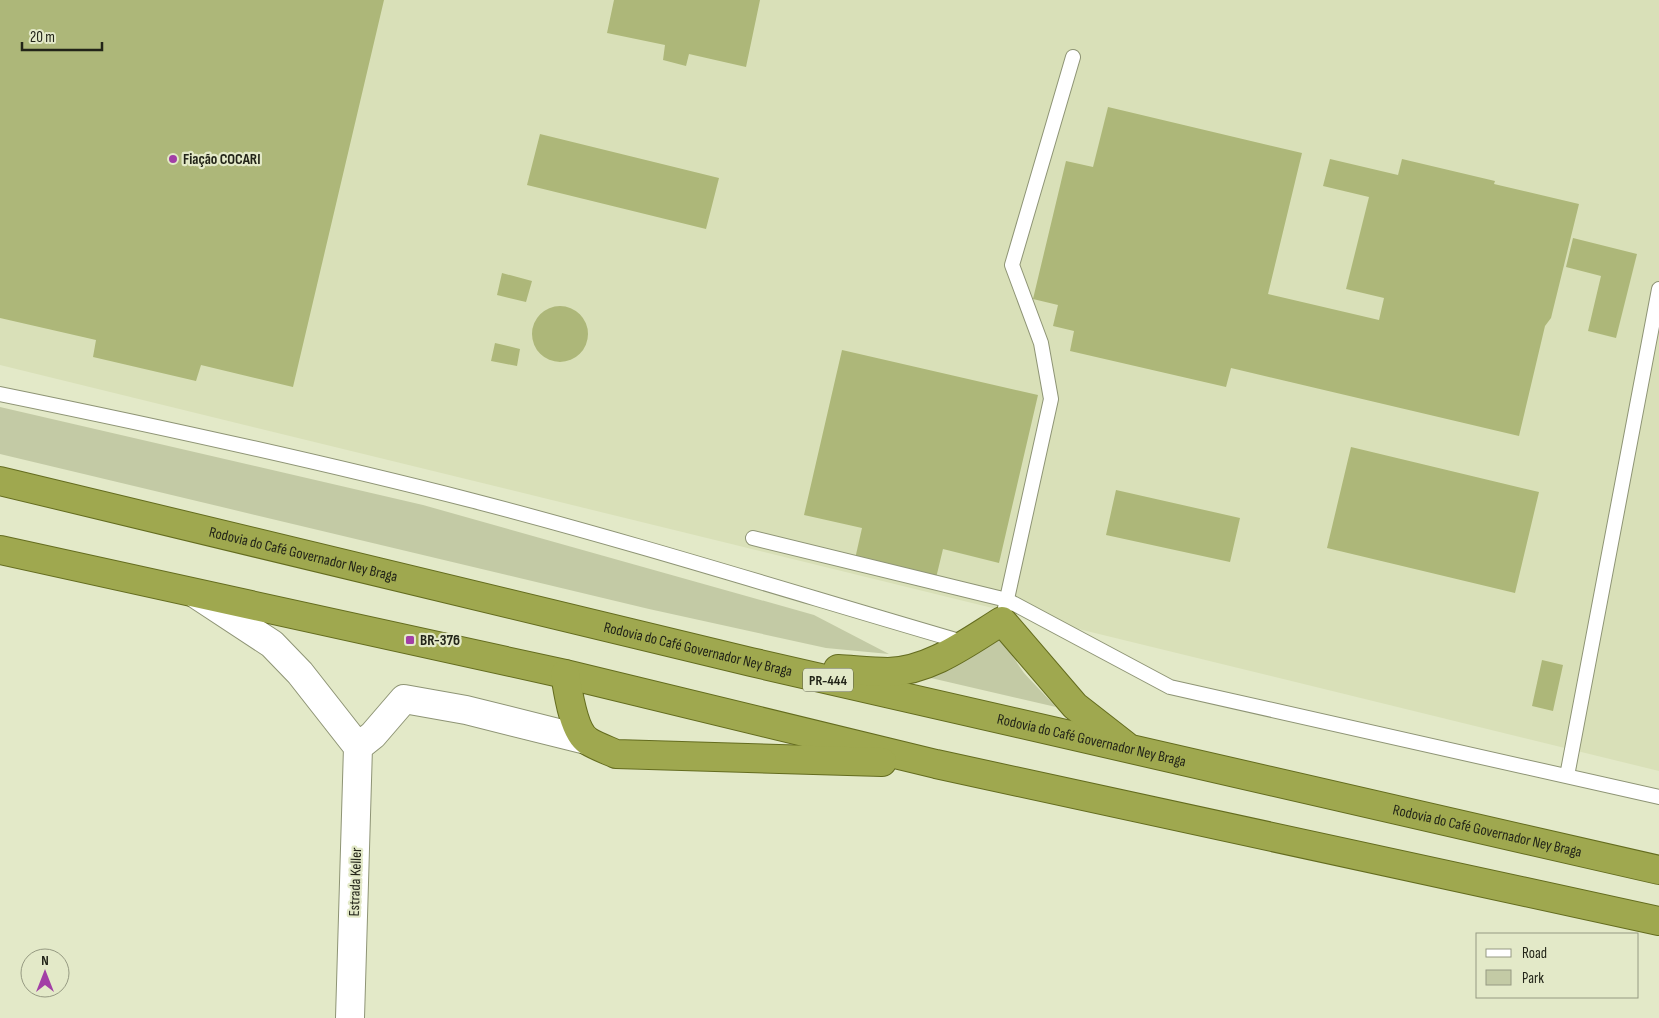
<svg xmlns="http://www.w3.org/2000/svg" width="1659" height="1018" viewBox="0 0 1659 1018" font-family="'Sofia Sans Condensed',sans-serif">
<rect width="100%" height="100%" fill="#e3e9c8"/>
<path fill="#d9e0b8" d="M0,0H1659V771L0,365Z"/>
<path fill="#c3caa5" d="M0,407L423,505L814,615L889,654L826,648L649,609L0,454Z
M999,637L1024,673L1056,707L918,675Z"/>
<path fill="#adb779" d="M0,0H384L293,387L201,365L196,381L93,357L96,340L0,318Z
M614,0H760L746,67L689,54L686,66L663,60L665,45L607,33Z
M1108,107L1302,153L1268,294L1379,320L1384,298L1346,289L1369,197L1323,186L1330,159L1398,175L1402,159L1495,181L1494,184L1579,204L1551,318L1545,326L1519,436L1231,368L1226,387L1070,351L1074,331L1053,326L1058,305L1033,299L1066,161L1093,167Z
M540,134L719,178L706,229L527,185Z
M1573,238L1637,254L1616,338L1588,331L1601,276L1566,267Z
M502,273L532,281L526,302L497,295Z
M532 334a28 28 0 1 1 56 0a28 28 0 1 1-56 0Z
M495,343L520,349L517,366L491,361Z
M842,350L1038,395L999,563L943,549L936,578L855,559L862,528L804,515Z
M1351,447L1539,492L1515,593L1327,548Z
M1116,490L1240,518L1230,562L1106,535Z
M1542,660L1563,665L1553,711L1532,706Z"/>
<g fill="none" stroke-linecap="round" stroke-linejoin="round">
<g stroke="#8e9475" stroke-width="16">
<path id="service" d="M0,394C157,426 314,460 470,500C636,543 801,595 966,643
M753,538L1007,600L1170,687L1659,797
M1005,608L1051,399L1041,343L1012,265L1073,57
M1567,776L1659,289"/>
</g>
<g stroke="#8e9475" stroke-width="30">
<path id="tertiary" d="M196,594L272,644L300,673L358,747L350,1018
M358,747L373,735L404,699L466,710L586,740"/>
</g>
<g stroke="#646c1f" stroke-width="30">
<g id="trunk">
<path id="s1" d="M0,481L751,662L1659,870"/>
<path d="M0,550L565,674L936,764L1659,921"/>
<path d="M838,669C855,670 872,672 888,672C930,671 968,642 1002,621L1075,706L1125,745"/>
<path d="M565,674C568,691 573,731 588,741C596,746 607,750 616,754L882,762"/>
</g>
</g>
<use href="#service" stroke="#fff" stroke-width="14"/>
<use href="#tertiary" stroke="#fff" stroke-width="28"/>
<use href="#trunk" stroke="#9fa84f" stroke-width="28"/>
</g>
<g fill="#a23fa6" stroke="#e3e9c8" stroke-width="2">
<circle cx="173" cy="159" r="5"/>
<rect x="405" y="635" width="10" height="10" rx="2.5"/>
</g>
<g text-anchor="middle" stroke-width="4.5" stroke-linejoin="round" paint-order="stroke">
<rect fill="#e3e9c8" stroke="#5c5f4d" stroke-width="1" x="803" y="668.5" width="50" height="23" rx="4"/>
<g font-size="14" font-weight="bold" fill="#222418">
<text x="828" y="685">PR-444</text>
</g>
<g font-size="15" font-weight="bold" fill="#222418" stroke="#e3e9c8" text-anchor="start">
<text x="183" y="164">Fiação COCARI</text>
<text x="420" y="645">BR-376</text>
</g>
<g font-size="15" fill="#222418" stroke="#e3e9c8">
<text dy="5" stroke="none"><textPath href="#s1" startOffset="312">Rodovia do Café Governador Ney Braga</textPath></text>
<text dy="5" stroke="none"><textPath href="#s1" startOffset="718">Rodovia do Café Governador Ney Braga</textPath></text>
<text dy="5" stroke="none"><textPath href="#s1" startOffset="1122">Rodovia do Café Governador Ney Braga</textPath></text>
<text dy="5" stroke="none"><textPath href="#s1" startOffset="1528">Rodovia do Café Governador Ney Braga</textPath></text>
<text transform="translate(355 882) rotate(-88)" y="5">Estrada Keller</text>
</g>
</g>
<rect x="1476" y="933" width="162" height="65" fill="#e3e9c8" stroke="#969a82"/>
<rect x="1486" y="949" width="25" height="8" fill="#ffffff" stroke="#969a82"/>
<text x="1522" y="958" font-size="15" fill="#222418">Road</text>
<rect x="1486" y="970" width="25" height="15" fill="#c3caa5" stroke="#969a82"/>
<text x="1522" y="983" font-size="15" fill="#222418">Park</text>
<g transform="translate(45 973)"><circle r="24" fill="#e3e9c8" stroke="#969a82"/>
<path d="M0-4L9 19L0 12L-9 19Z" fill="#a23fa6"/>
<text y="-8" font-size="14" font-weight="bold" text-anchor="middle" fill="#222418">N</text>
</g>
<path d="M22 42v8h80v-8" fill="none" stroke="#222418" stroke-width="2.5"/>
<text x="30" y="42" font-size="15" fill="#222418" stroke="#e3e9c8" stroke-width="4" paint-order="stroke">20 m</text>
</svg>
